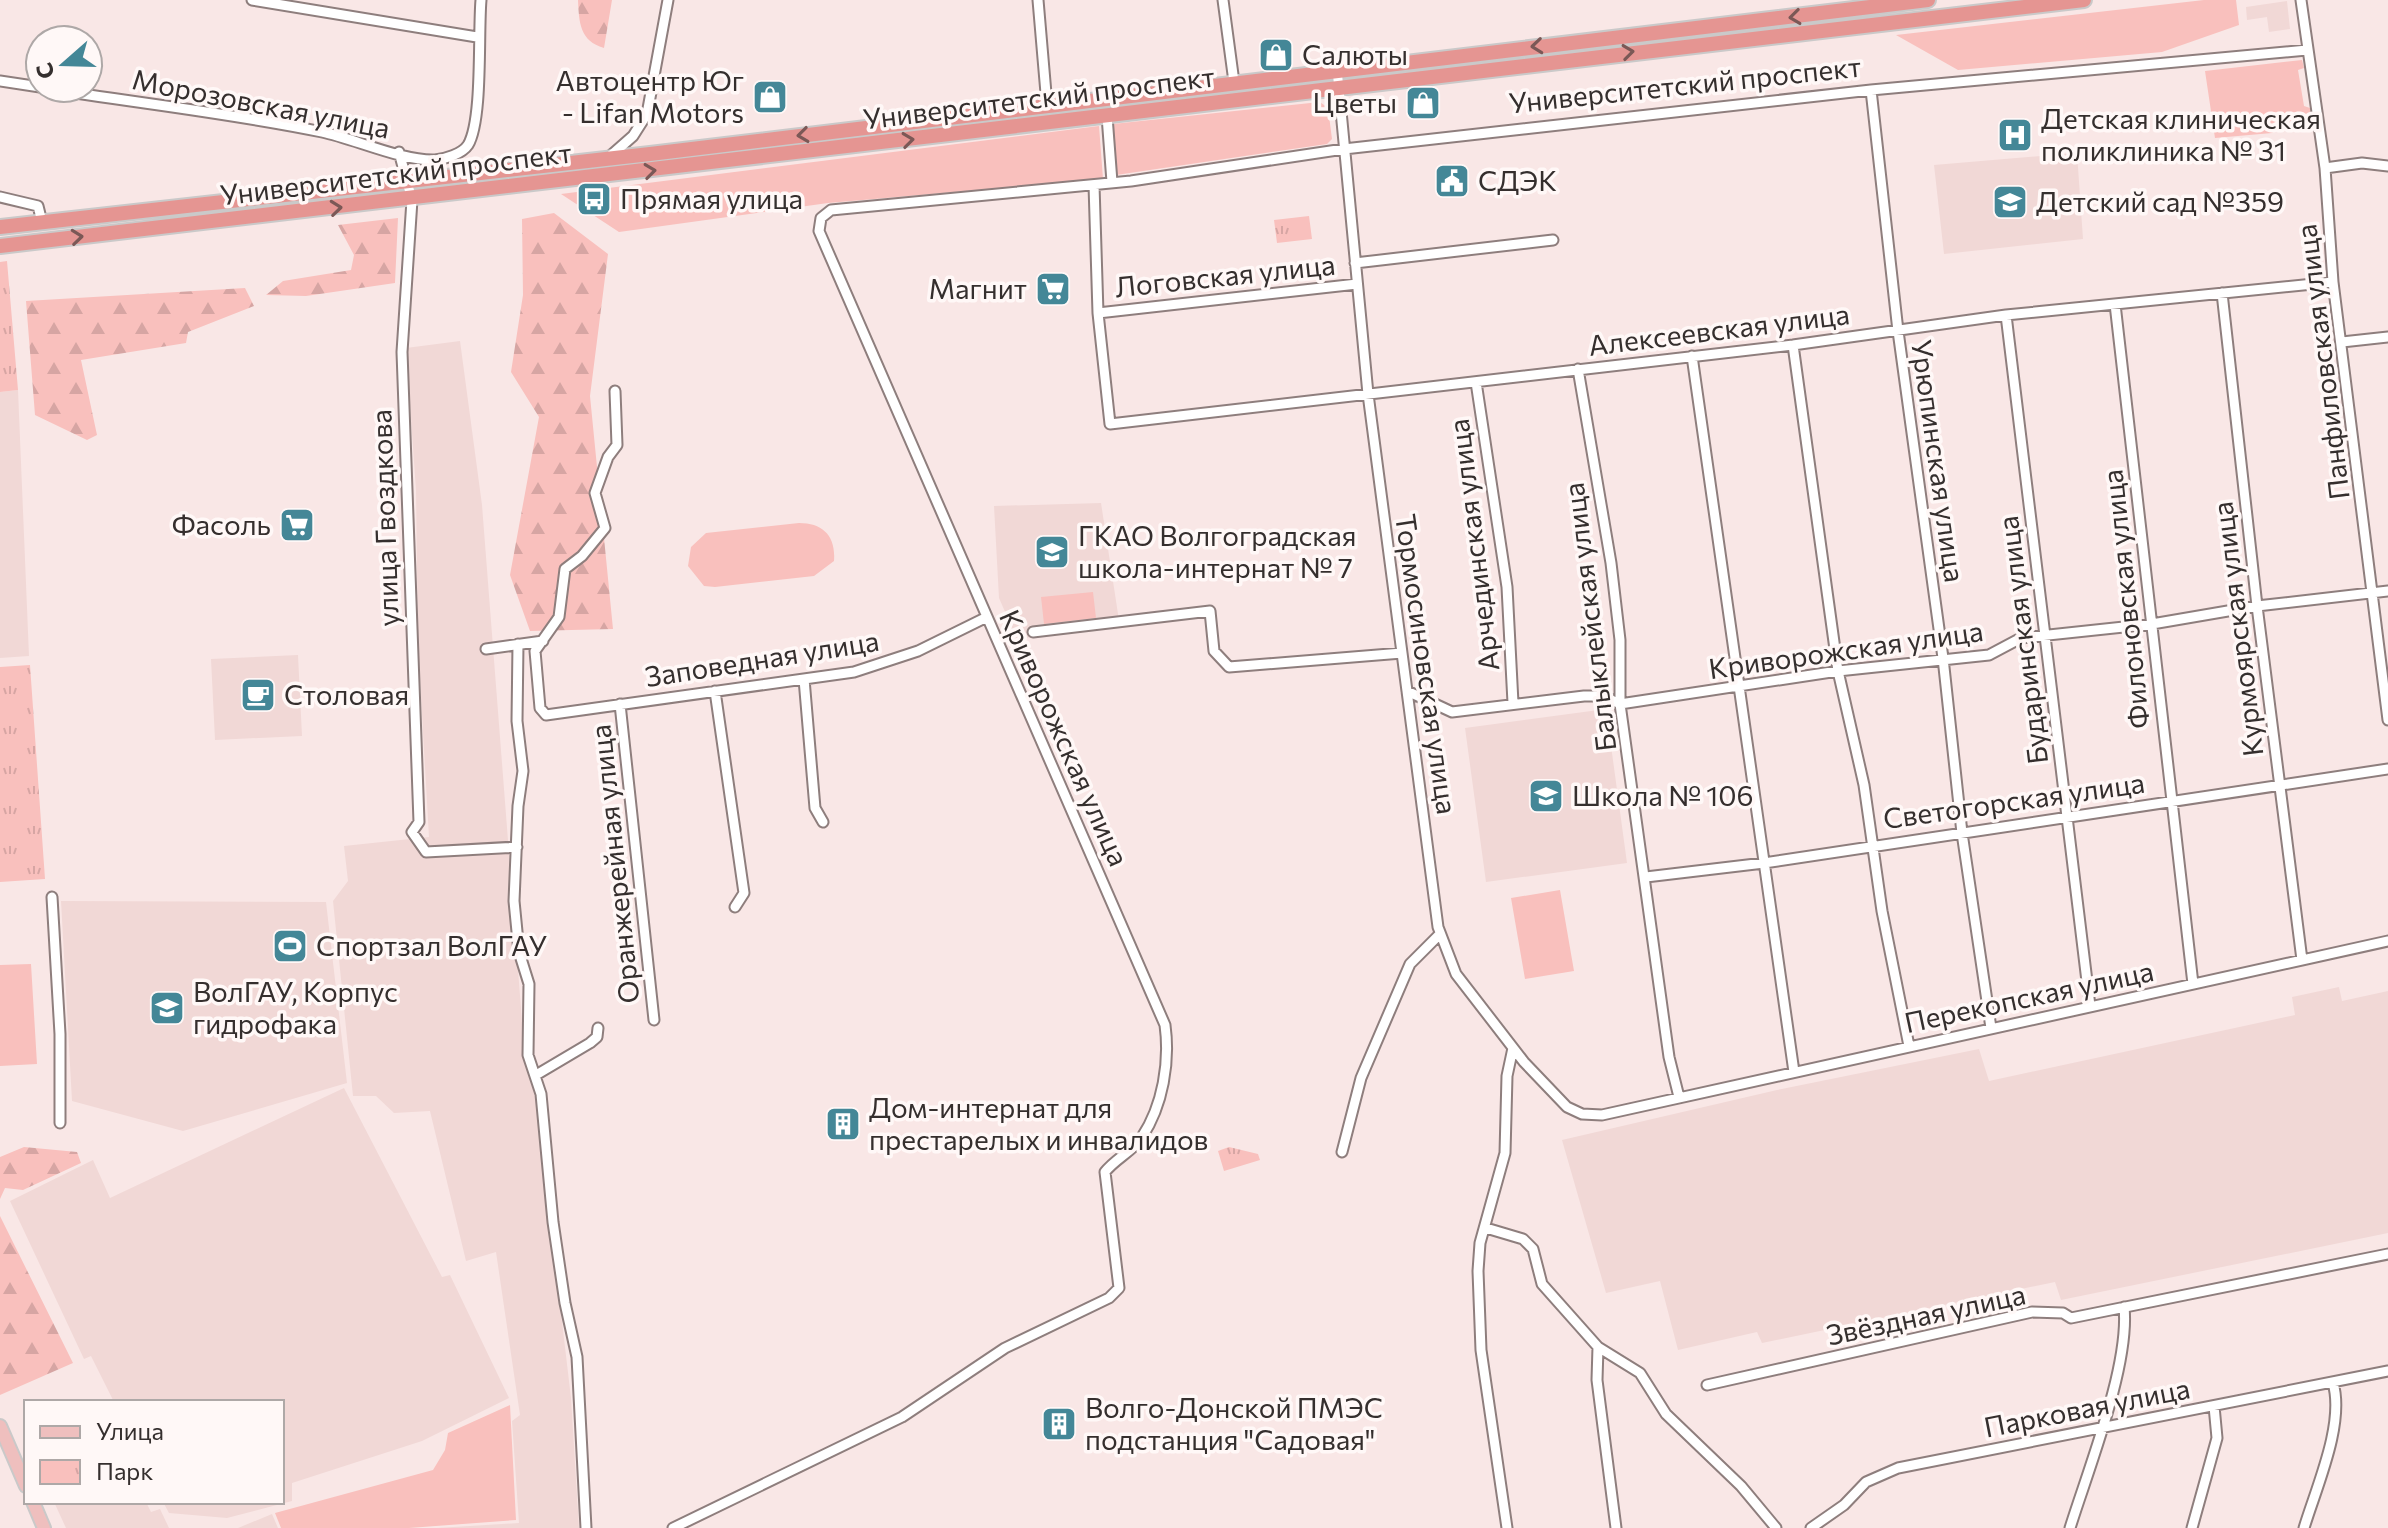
<svg xmlns="http://www.w3.org/2000/svg" width="2388" height="1528" viewBox="0 0 2388 1528" font-family="Commissioner,sans-serif">
<defs>
<pattern id="forest-firs" width="22" height="20" patternUnits="userSpaceOnUse" patternTransform="scale(2)"><rect width="22" height="20" fill="#f9c0bd"/><path d="M5 1l3.5 6h-7zM16 11l3.5 6h-7z" fill="#d6a5a3"/></pattern>
<pattern id="park-tufts" width="24" height="20" patternUnits="userSpaceOnUse" patternTransform="scale(2)"><rect width="24" height="20" fill="#f9c0bd"/><path d="M3 7l-1-3M5 7V3M7 7l1-3M15 17l-1-3M17 17v-4M19 17l1-3" fill="none" stroke="#d6a5a3"/></pattern>
</defs>
<rect width="100%" height="100%" fill="#f9e7e6"/>
<path fill="#f1d8d6" d="M2287,1L2290,29L2269,32L2267,17L2247,20L2246,7Z
M2077,153L2083,239L1944,254L1934,165Z
M460,341L482,505L524,1047L534,1084L571,1398L579,1528H437L519,1523L512,1421L520,1415L496,1252L466,1261L430,1111L394,1113L376,1096H353L333,901L348,881L344,846L429,837L418,644L416,490L406,348Z
M18,390L29,656L0,658V392Z
M1101,503L1120,627L1017,639L999,598L994,506Z
M298,655L302,736L215,740L211,659Z
M1606,709L1627,863L1486,882L1465,728Z
M61,901L326,902L347,1083L183,1131L72,1101Z
M2339,987L2342,1001L2388,991V1233L2061,1300L2055,1282L1762,1343L1757,1332L1678,1350L1660,1281L1606,1293L1562,1140L1777,1090L1979,1049L1989,1081L2295,1015L2292,997Z
M344,1088L442,1277L450,1275L509,1398L422,1441L292,1483V1501L227,1518L169,1513L163,1502H282V1402H114L91,1356L84,1359L10,1201L93,1160L110,1198Z
M54,1502H146L151,1512L160,1509L169,1528H66Z
M272,1514L278,1528H238Z"/>
<path fill="#f9c0bd" d="M2204,0H2236L2239,25L2162,52L1958,70L1896,35Z
M2302,60L2304,68L2298,70L2304,106L2310,108L2311,118L2278,123L2279,127L2272,133L2215,138L2205,71Z
M1320,102L1328,108L1332,139L1327,144L1116,175L1113,124Z
M1099,126L1103,179L828,203L619,232L561,194Z
M799,523C823,523 836,536 834,561L814,576L715,587L704,586L688,566L691,547L706,533Z
M1093,592L1096,618L1044,624L1041,597Z
M1560,890L1574,971L1525,979L1511,898Z
M31,964L37,1064L0,1066V965Z
M510,1405L516,1520L409,1528H281L275,1513L433,1470L445,1450L448,1433Z"/>
<path fill="url(#forest-firs)" d="M612,0L604,48C580,41 579,23 578,0Z
M554,213L608,254L590,396L613,629L530,631L510,575L539,417L511,372L523,295L522,219Z
M398,218L395,283L306,296L266,295L283,281L351,270L354,255L338,225Z
M245,288L254,306L188,332L186,343L81,360L97,435L87,440L35,415L26,301Z
M24,1147L77,1152L81,1163L23,1190L5,1188L0,1199V1157Z
M0,1216L73,1363L0,1395Z"/>
<path fill="url(#park-tufts)" d="M1309,216L1312,239L1277,243L1274,220Z
M7,261L18,390L0,392V262Z
M30,665L45,879L0,882V667Z
M1229,1147L1258,1154L1260,1160L1224,1171L1218,1151Z"/>
<g fill="none" stroke-linecap="round" stroke-linejoin="round">
<g stroke="#8e7e7d" stroke-width="13">
<path id="minor" d="M252,0L477,37
M1038,0L1047,105
M1223,0L1234,82
M2301,0L2325,168L2333,282L2388,720
M1337,69L1368,394L1438,927L1456,974L1524,1062L1567,1107L1582,1114L1602,1115L2388,941
M0,81L40,87
M44,88C136,103 231,113 322,132C355,139 402,161 435,160C445,159 462,154 468,145C483,120 478,33 481,0
M1871,90L1898,331L1943,658L1962,833L1991,1028
M1107,116L1112,182
M399,152L412,200L402,352L419,822L412,832L426,852L517,847
M608,158L633,136L647,114L668,0
M2325,168L2362,163L2388,166
M1094,185L1098,313L1110,424L1793,345L2006,315L2333,282
M0,197L38,206L42,222
M1355,263L1553,240
M2222,293L2257,606L2302,960
M2115,304L2193,984
M1098,313L1357,284
M2006,315L2090,1006
M2342,342L2388,337
M1793,345L1838,671L1864,785L1882,911L1909,1046
M1692,356L1794,1072
M1578,369L1611,563L1620,640V704L1669,1057L1679,1097
M1476,382L1507,587L1513,703
M615,391L617,445L608,457L595,493L605,528L582,556L565,569L559,617L535,651L540,708L546,715L854,672L918,651L987,617
M1033,632L1210,611L1214,651L1229,667L1402,653
M518,644L517,721L523,771L518,806L514,901L519,952L529,984L528,1055L541,1094L553,1222L565,1303L577,1357L586,1528
M486,649L543,641
M804,679L815,808L823,822
M715,691L744,893L735,907
M1407,691L1452,712L1584,696H1603L1620,704L1838,671L1989,655L2021,638L2152,624L2257,606L2388,591
M620,704L654,1020
M1646,877L1764,863L2388,769
M52,897L60,1034V1123
M536,1075L590,1043L597,1037L598,1028
M1342,1152L1361,1078L1410,964L1440,934
M1486,1228L1523,1239L1533,1249L1542,1284L1598,1347L1640,1373L1666,1414L1741,1486L1776,1528
M1598,1347L1597,1380L1616,1528
M1707,1385L2032,1312L2063,1313L2071,1318L2388,1254
M673,1528L902,1417L1005,1348L1109,1298L1119,1288L1105,1172C1115,1159 1133,1151 1142,1137C1163,1105 1170,1062 1165,1025L819,231L821,218L831,210L1131,181L1344,149L1871,90L2307,50
M1507,1528L1481,1350L1478,1271L1480,1243L1505,1153L1507,1076L1513,1048
M1811,1528L1844,1505L1866,1482L1898,1468L2388,1371
M2070,1528C2088,1470 2130,1365 2124,1307
M2192,1528L2217,1438L2214,1406
M2304,1528C2316,1488 2345,1424 2333,1383"/>
</g>
<g stroke="#cac9c9" stroke-width="16">
<path id="major" d="M0,1426L26,1486
M33,1502L44,1528"/>
</g>
<g stroke="#cac9c9" stroke-width="18">
<path id="highway" d="M0,227L650,154L1928,0
M0,246L2084,0"/>
</g>
<use href="#minor" stroke="#fff" stroke-width="9"/>
<use href="#major" stroke="#efbfbe" stroke-width="12"/>
<use href="#highway" stroke="#e59592" stroke-width="14"/>
</g>
<defs><path id="oneway-chevron" d="M-2-3.5L2.5 0L-2 3.5" fill="none" stroke-width="1.6" stroke-linecap="round" stroke-linejoin="round" transform="scale(2)"/></defs>
<g stroke="#7b5856">
<use href="#oneway-chevron" transform="translate(1795 17) rotate(173)"/>
<use href="#oneway-chevron" transform="translate(1537 46) rotate(174)"/>
<use href="#oneway-chevron" transform="translate(1628 52) rotate(-7)"/>
<use href="#oneway-chevron" transform="translate(803 135) rotate(173)"/>
<use href="#oneway-chevron" transform="translate(908 140) rotate(-7)"/>
<use href="#oneway-chevron" transform="translate(650 171) rotate(-7)"/>
<use href="#oneway-chevron" transform="translate(336 208) rotate(-6)"/>
<use href="#oneway-chevron" transform="translate(77 237) rotate(-6)"/>
</g>
<defs>
<g id="shop-square" transform="scale(1.8)"><rect x="-9" y="-9" width="18" height="18" rx="4" fill="#448797" stroke="#fff8f7"/><path d="M-5-2.5h2.3a2.7 3.5 0 0 1 5.4 0H5L5.5 6h-11ZM-1.5-2.5h3a1.5 2.3 0 0 0-3 0Z" fill="#fff"/></g>
<g id="hospital-square" transform="scale(1.8)"><rect x="-9" y="-9" width="18" height="18" rx="4" fill="#448797" stroke="#fff8f7"/><path d="M-5-5h3v3.5h4V-5h3V5h-3V1.5h-4V5h-3Z" fill="#fff"/></g>
<g id="civic-square" transform="scale(1.8)"><rect x="-9" y="-9" width="18" height="18" rx="4" fill="#448797" stroke="#fff8f7"/><path d="M-.6-6.5H3V-4.5H.6V-3L4-1V1h2V6H-6V1h2V-1L-.6-3ZM-1.2 2.5V6h2.4V2.5Z" fill="#fff"/></g>
<g id="bus-square" transform="scale(1.8)"><rect x="-9" y="-9" width="18" height="18" rx="4" fill="#448797" stroke="#fff8f7"/><path d="M-5-6H5V4H4V6H2V4H-2V6H-4V4H-5ZM-3.5-4V0h7V-4ZM-3.5 1.2v1.5H-2V1.2ZM2 1.2v1.5H3.5V1.2Z" fill="#fff"/></g>
<g id="school-square" transform="scale(1.8)"><rect x="-9" y="-9" width="18" height="18" rx="4" fill="#448797" stroke="#fff8f7"/><path d="M0-5L7-2L0 1L-7-2ZM-4 1L0 2.5L4 1V4Q0 6-4 4Z" fill="#fff"/></g>
<g id="supermarket-square" transform="scale(1.8)"><rect x="-9" y="-9" width="18" height="18" rx="4" fill="#448797" stroke="#fff8f7"/><path d="M-6-5.5h2.5l.6 2H6L4.5 2H-2.5L-4.4-4H-6ZM-1.5 3.2a1.3 1.3 0 1 0 .1 0ZM3 3.2a1.3 1.3 0 1 0 .1 0Z" fill="#fff"/></g>
<g id="cafe-square" transform="scale(1.8)"><rect x="-9" y="-9" width="18" height="18" rx="4" fill="#448797" stroke="#fff8f7"/><path d="M-5.5-4.5H6V0H3Q3 3.5 0 3.5H-2.5Q-5.5 3.5-5.5 0ZM3-3.2v2h1.7v-2ZM-6 4.5H4V6H-6Z" fill="#fff"/></g>
<g id="stadium-square" transform="scale(1.8)"><rect x="-9" y="-9" width="18" height="18" rx="4" fill="#448797" stroke="#fff8f7"/><path d="M0-5a6.5 5 0 1 0 0 10a6.5 5 0 1 0 0-10ZM-3.5-1.8h7v3.6h-7Z" fill="#fff"/></g>
<g id="university-square" transform="scale(1.8)"><rect x="-9" y="-9" width="18" height="18" rx="4" fill="#448797" stroke="#fff8f7"/><path d="M0-5L7-2L0 1L-7-2ZM-4 1L0 2.5L4 1V4Q0 6-4 4Z" fill="#fff"/></g>
<g id="building-square" transform="scale(1.8)"><rect x="-9" y="-9" width="18" height="18" rx="4" fill="#448797" stroke="#fff8f7"/><path d="M-4-6H4V6H1V3H-1V6H-4ZM-2.5-4.3h1.7v1.8h-1.7ZM.8-4.3h1.7v1.8H.8ZM-2.5-1h1.7V.8h-1.7ZM.8-1h1.7V.8H.8Z" fill="#fff"/></g>
</defs>
<g fill-rule="evenodd">
<use href="#shop-square" x="1276" y="55"/>
<use href="#shop-square" x="770" y="97"/>
<use href="#shop-square" x="1423" y="103"/>
<use href="#hospital-square" x="2015" y="135"/>
<use href="#civic-square" x="1452" y="181"/>
<use href="#bus-square" x="594" y="199"/>
<use href="#school-square" x="2010" y="202"/>
<use href="#supermarket-square" x="1053" y="289"/>
<use href="#supermarket-square" x="297" y="525"/>
<use href="#school-square" x="1052" y="552"/>
<use href="#cafe-square" x="258" y="695"/>
<use href="#school-square" x="1546" y="796"/>
<use href="#stadium-square" x="290" y="946"/>
<use href="#university-square" x="167" y="1008"/>
<use href="#building-square" x="843" y="1124"/>
<use href="#building-square" x="1059" y="1424"/>
</g>
<g text-anchor="middle" stroke-width="7" stroke-linejoin="round" paint-order="stroke">
<g font-size="28" fill="#352f2e" stroke="#fff8f7" text-anchor="start">
<text x="1302" y="65">Салюты</text>
<text x="744" y="91" text-anchor="end">Автоцентр Юг<tspan x="744" dy="32">- Lifan Motors</tspan></text>
<text x="1397" y="113" text-anchor="end">Цветы</text>
<text x="2041" y="129">Детская клиническая<tspan x="2041" dy="32">поликлиника № 31</tspan></text>
<text x="1478" y="191">СДЭК</text>
<text x="620" y="209">Прямая улица</text>
<text x="2036" y="212">Детский сад №359</text>
<text x="1027" y="299" text-anchor="end">Магнит</text>
<text x="271" y="535" text-anchor="end">Фасоль</text>
<text x="1078" y="546">ГКАО Волгоградская<tspan x="1078" dy="32">школа-интернат № 7</tspan></text>
<text x="284" y="705">Столовая</text>
<text x="1572" y="806">Школа № 106</text>
<text x="316" y="956">Спортзал ВолГАУ</text>
<text x="193" y="1002">ВолГАУ, Корпус<tspan x="193" dy="32">гидрофака</tspan></text>
<text x="869" y="1118">Дом-интернат для<tspan x="869" dy="32">престарелых и инвалидов</tspan></text>
<text x="1085" y="1418">Волго-Донской ПМЭС<tspan x="1085" dy="32">подстанция "Садовая"</tspan></text>
</g>
<g font-size="28" fill="#352f2e" stroke="#fff8f7">
<text transform="translate(1685 85) rotate(-6)" y="10">Университетский проспект</text>
<text transform="translate(1039 98) rotate(-7)" y="10">Университетский проспект</text>
<text transform="translate(261 104) rotate(11)" y="10">Морозовская улица</text>
<text transform="translate(396 174) rotate(-7)" y="10">Университетский проспект</text>
<text transform="translate(1225 276) rotate(-6)" y="10">Логовская улица</text>
<text transform="translate(1719 330) rotate(-7)" y="10">Алексеевская улица</text>
<text transform="translate(2323 362) rotate(-97)" y="10">Панфиловская улица</text>
<text transform="translate(1938 461) rotate(82)" y="10">Урюпинская улица</text>
<text transform="translate(385 518) rotate(-92)" y="10">улица Гвоздкова</text>
<text transform="translate(1474 545) rotate(-97)" y="10">Арчединская улица</text>
<text transform="translate(2126 599) rotate(-96)" y="10">Филоновская улица</text>
<text transform="translate(1590 617) rotate(-97)" y="10">Балыклейская улица</text>
<text transform="translate(2238 629) rotate(-97)" y="10">Курмоярская улица</text>
<text transform="translate(2023 640) rotate(-97)" y="10">Бударинская улица</text>
<text transform="translate(1846 650) rotate(-8)" y="10">Криворожская улица</text>
<text transform="translate(762 659) rotate(-9)" y="10">Заповедная улица</text>
<text transform="translate(1426 664) rotate(82)" y="10">Тормосиновская улица</text>
<text transform="translate(1064 738) rotate(66)" y="10">Криворожская улица</text>
<text transform="translate(2014 801) rotate(-8)" y="10">Светогорская улица</text>
<text transform="translate(615 864) rotate(-96)" y="10">Оранжерейная улица</text>
<text transform="translate(2029 997) rotate(-12)" y="10">Перекопская улица</text>
<text transform="translate(1926 1315) rotate(-12)" y="10">Звёздная улица</text>
<text transform="translate(2087 1408) rotate(-11)" y="10">Парковая улица</text>
</g>
</g>
<rect x="24" y="1400" width="260" height="104" fill="#fff8f7" stroke="#aea8a7" stroke-width="2"/>
<rect x="40" y="1426" width="40" height="12" fill="#efbfbe" stroke="#aea8a7" stroke-width="2"/>
<text x="96" y="1440" font-size="24" fill="#352f2e">Улица</text>
<rect x="40" y="1460" width="40" height="24" fill="url(#park-tufts)" stroke="#aea8a7" stroke-width="2"/>
<text x="96" y="1480" font-size="24" fill="#352f2e">Парк</text>
<g transform="translate(64 64) rotate(250)"><circle r="38" fill="#fff8f7" stroke="#aea8a7" stroke-width="2"/>
<path d="M0-6L14 30L0 20L-14 30Z" fill="#448797"/>
<text y="-12" font-size="22" font-weight="bold" text-anchor="middle" fill="#352f2e">С</text>
</g>
</svg>
